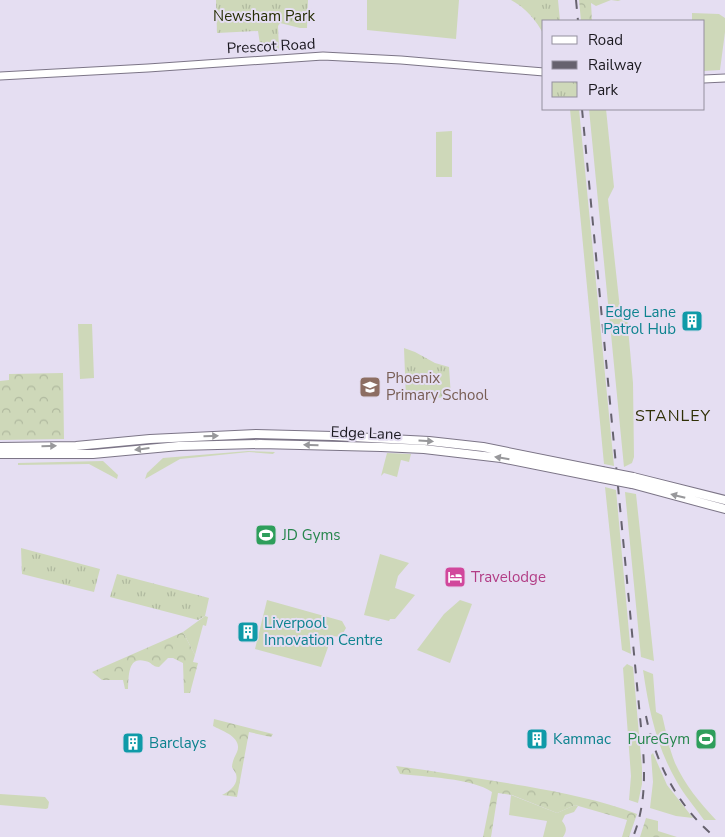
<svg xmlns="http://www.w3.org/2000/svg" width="725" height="837" viewBox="0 0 725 837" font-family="'Nunito Sans',sans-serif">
<defs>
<pattern id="forest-crowns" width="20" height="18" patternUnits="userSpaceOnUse" patternTransform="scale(1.25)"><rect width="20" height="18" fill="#ced8b9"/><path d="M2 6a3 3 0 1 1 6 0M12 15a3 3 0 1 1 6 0" fill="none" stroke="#b0b99f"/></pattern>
<pattern id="park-tufts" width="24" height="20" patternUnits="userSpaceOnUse" patternTransform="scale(1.25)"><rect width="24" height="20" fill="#ced8b9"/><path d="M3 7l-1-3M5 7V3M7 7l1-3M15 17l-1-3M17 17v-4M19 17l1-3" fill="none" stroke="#b0b99f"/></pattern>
</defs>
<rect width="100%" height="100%" fill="#e5def2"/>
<path fill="#ced8b9" d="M367,0H459L456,39L367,30Z
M692,13L719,14L725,18V32L720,70L704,71V21H692Z
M570,109H579L614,466L604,464Z
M589,109H606L614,187L608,199L621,318L627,317L633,383L634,457L632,463L624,467Z
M452,131V177H436V132Z
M78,324H92L94,378L80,379Z
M248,451L275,452L273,454L249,452L180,459L145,479L147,473L163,458Z
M387,453L411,454L409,462L401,460L397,477L384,473L381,476Z
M103,461L118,475L117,479L89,464L18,465V463Z
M605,487L616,490L631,654L622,650Z
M625,492L636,494L654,661L641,657Z
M380,554L409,563L398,576L395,588L415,595L395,619H390L389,621L364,615Z
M267,600L342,621L346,628L341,637L332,636L321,667L255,649Z
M460,600L472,604L450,663L417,650L444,614Z
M205,616L208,617L206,626L203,625L195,655L183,632Z
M627,664L633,667L642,768V784L638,803L629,800L631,776L623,668Z
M643,670L653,674L656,712L662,715C666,731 669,748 675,763C685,785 700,803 716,820H704C695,807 684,795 677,782C656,746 649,710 643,670Z
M653,753L667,785L693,818L676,816L650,808L653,782L651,755Z
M0,794L45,797L49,802L48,808L46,809L0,805Z
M511,795L557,813L575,805L578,806L574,812L565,815L562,821C567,827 567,831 563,837H543L547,821L509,815Z"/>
<path fill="url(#forest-crowns)" d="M579,0H621L618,1L611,0L596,6L591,3L592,21H581Z
M63,373L64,439L0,440V381L9,380V374Z
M183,632L195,655L193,662L198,663L190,693H184L183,663L173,658H168L159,667C152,667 152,662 145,661C127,656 129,678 128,689H125L123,680H102L92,672Z
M214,719L273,734L271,737L249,732L237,797L222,795C229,791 239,785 236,774C235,772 233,769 232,767C232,762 235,756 237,752C243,737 222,731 213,726Z
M396,766C440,772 482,779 525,786C563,793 601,800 637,814L629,837H622L627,820L575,805L557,813L512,795L498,793L491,837H483L492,792C472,778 425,777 400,774Z
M646,818L658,821V831L677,837H640Z"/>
<path fill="url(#park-tufts)" d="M216,0H308L307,28H300L280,23L278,26L279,50L274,46H264L261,51L258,31L217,33Z
M511,0H558L560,21H544V35C536,20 526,8 511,0Z
M404,348L415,352L435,363L449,367L451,397L406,400Z
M21,548L100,569L94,592L22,574Z
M117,574L209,598L205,616L198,620L110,597Z"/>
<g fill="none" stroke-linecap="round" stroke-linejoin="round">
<g stroke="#7c7587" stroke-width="9">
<path id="primary" d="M0,76L148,68L323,56L401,60L544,72
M704,79L725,78"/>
</g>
<g stroke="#7c7587" stroke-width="10">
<path id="highway" d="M0,447L76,446L150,439L256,434L333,436L429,441L483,447L602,471
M0,454H93L179,446L260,444L381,447L424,449L501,458L601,478
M633,477L725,500
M632,484L725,509"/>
</g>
<use href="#primary" stroke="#fff" stroke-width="7"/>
<use href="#highway" stroke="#fff" stroke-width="8"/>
<path stroke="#66626e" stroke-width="2" stroke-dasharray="9 9" stroke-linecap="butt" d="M576,0L578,21
M582,109L643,748C645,779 645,807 633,837
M646,716C655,762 678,807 715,837"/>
<g stroke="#7c7587" stroke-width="10" stroke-linecap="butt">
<path id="highway-bridge" d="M602,471L633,477
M601,478L632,484"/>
</g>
<use href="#highway-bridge" stroke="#fff" stroke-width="8"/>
</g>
<defs><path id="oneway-solid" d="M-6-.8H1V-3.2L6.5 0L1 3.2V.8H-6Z" transform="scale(1.25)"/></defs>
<g fill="#98989b">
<use href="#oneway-solid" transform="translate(211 436) rotate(-2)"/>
<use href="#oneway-solid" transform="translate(426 441) rotate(3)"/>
<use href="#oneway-solid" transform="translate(311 445) rotate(-178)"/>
<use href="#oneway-solid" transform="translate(49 446) rotate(-1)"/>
<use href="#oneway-solid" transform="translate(142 449) rotate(173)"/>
<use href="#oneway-solid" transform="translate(502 458) rotate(-171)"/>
<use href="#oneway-solid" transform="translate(678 496) rotate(-166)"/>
</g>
<defs>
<g id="building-square" transform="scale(1.125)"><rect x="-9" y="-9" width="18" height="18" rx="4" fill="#0f9aa8" stroke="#e5def2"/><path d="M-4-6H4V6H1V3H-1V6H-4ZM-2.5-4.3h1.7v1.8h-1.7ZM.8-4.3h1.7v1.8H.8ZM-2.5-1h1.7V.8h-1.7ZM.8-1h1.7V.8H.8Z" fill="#fff"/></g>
<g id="school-square" transform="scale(1.125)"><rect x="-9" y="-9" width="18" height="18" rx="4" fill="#8d6e63" stroke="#e5def2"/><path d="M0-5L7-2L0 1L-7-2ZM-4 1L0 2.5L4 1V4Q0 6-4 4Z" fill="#fff"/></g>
<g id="stadium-square" transform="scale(1.125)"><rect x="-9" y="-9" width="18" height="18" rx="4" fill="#2e9e5b" stroke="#e5def2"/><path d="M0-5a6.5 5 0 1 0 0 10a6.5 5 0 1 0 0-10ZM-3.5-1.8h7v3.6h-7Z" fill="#fff"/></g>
<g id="hotel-square" transform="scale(1.125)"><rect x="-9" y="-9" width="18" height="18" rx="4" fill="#d1479c" stroke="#e5def2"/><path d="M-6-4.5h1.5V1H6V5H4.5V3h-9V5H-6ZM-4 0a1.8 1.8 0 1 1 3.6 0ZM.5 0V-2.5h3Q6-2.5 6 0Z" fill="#fff"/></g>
</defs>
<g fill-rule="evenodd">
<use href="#building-square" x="692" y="321"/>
<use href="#school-square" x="370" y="387"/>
<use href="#stadium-square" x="266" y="535"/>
<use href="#hotel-square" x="455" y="577"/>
<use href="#building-square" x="248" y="632"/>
<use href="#building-square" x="537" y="739"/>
<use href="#stadium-square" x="706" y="739"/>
<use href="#building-square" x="133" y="743"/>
</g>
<g text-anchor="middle" stroke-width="4" stroke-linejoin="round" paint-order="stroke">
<g font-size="15" fill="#262e04" stroke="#e5def2">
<text x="264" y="21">Newsham Park</text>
</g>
<g font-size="15" fill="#1b1920" stroke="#e5def2">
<text transform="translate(271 46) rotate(-3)" y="5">Prescot Road</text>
<text transform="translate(366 433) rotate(2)" y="5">Edge Lane</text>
</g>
<g font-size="15" fill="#0d838f" stroke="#e5def2" text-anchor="start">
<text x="676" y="317" text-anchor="end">Edge Lane<tspan x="676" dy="17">Patrol Hub</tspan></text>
<text x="264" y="628">Liverpool<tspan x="264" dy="17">Innovation Centre</tspan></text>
<text x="553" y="744">Kammac</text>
<text x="149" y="748">Barclays</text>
</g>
<g font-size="15" fill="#785e54" stroke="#e5def2" text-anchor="start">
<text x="386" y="383">Phoenix<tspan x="386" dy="17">Primary School</tspan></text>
</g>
<g font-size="15" fill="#27864d" stroke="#e5def2" text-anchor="start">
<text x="282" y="540">JD Gyms</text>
<text x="690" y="744" text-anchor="end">PureGym</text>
</g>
<g font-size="15" fill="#b23c85" stroke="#e5def2" text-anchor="start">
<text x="471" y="582">Travelodge</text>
</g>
<g font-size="16" letter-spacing="1" fill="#303006" stroke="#e5def2">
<text x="673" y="421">STANLEY</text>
</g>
</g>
<rect x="542" y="20" width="162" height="90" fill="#e5def2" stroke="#948f9e"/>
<rect x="552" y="36" width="25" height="8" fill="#ffffff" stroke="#948f9e"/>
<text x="588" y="45" font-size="15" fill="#1b1920">Road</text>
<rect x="552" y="61" width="25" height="8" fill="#66626e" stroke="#948f9e"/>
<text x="588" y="70" font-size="15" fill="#1b1920">Railway</text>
<rect x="552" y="82" width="25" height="15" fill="url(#park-tufts)" stroke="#948f9e"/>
<text x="588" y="95" font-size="15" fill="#1b1920">Park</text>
</svg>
